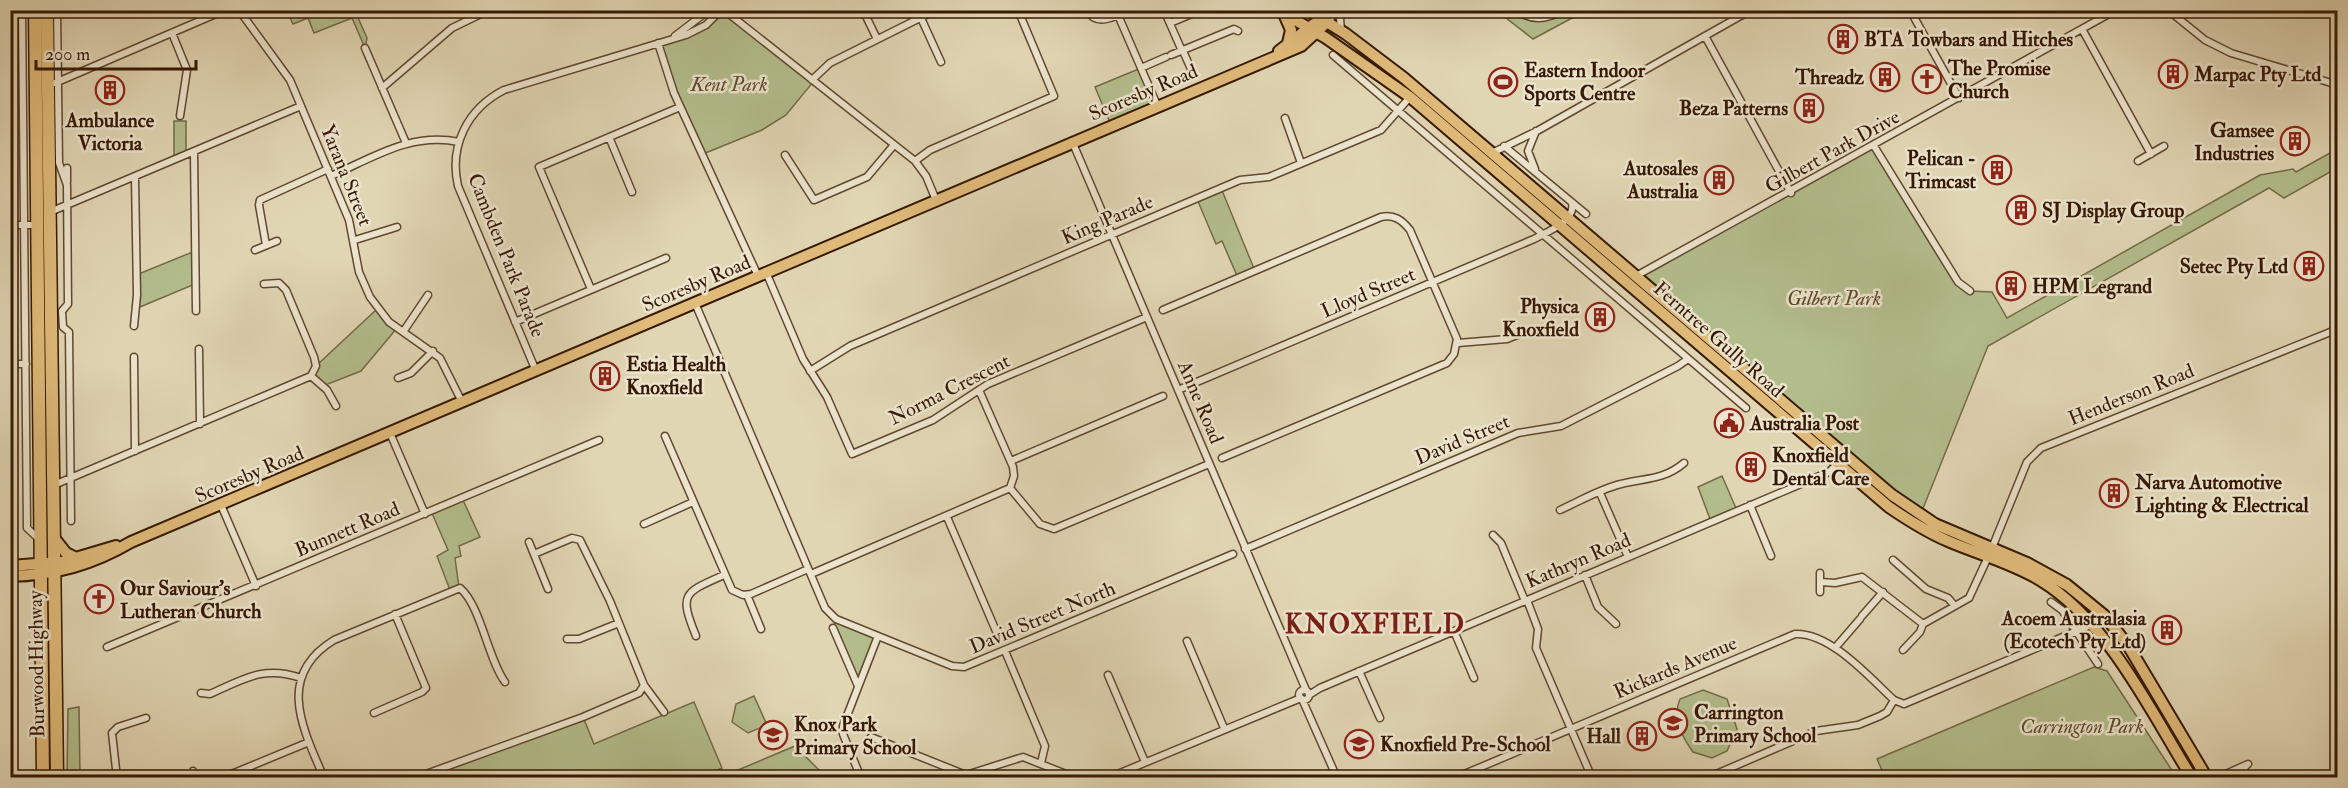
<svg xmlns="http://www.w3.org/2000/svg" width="2348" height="788" viewBox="0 0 2348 788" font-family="'IM FELL Double Pica',serif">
<rect width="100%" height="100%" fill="#e1d6b4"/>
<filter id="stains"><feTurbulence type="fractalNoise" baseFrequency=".00333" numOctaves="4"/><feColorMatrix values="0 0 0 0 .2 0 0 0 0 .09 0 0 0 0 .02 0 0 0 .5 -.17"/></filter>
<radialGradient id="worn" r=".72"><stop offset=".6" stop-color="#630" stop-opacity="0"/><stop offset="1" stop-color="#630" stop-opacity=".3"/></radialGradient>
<path fill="#b3bd8c" stroke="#746b48" stroke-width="1.5" d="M287,11H355L367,38L365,48L352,18L314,33L308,18L293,24Z
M721,11L814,81L786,115L762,130L703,154L680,107L658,43L693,33Z
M1497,11H1585L1533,39Z
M1141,68L1157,105L1111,125L1095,87Z
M174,121H186V156L174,161Z
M1874,146L1958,282L1970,291L1992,292L2007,318L2260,175L2293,169L2296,172L2337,149V168L2284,198L2269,188L1988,346L1920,516L1636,277Z
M1221,188L1255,271L1238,278L1222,241L1216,244L1197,199Z
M195,251V284L135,309L136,275Z
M377,309L397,328L361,371L323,386L311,376L316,366Z
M1722,476L1736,508L1710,519L1698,487Z
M462,498L480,537L459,546L461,556L455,558L459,588L450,590L437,556L448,550L431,511Z
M836,619L878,636L858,686L833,628Z
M2094,667L2107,671L2173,772L2159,778L1885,777L1877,759Z
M1703,690L1727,699L1737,729L1727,751L1712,758L1693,752C1682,737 1672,717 1680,699Z
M754,696L767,725L748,733L732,722L736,704Z
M694,702L722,768L700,778H415L583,717L594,744Z
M79,707L80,777H67L68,709Z
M795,746L826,777H733L731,773Z"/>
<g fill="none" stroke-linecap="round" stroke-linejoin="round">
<g stroke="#61482f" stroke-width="9">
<path id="street" d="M22,10L27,528L40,540
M57,10L59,163L67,185L68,304L62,311L63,327L69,332L71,521
M239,10L290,80L349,220L359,272L370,297L389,322L440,358L462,402
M724,10L915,161L926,176L936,200
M863,10L877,39
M1087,10C1096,28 1116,16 1130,10
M1164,10L1182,51
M1516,10C1532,22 1547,20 1563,10
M1910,10L1959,98
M2168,10L2205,40L2231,53L2338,85
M1118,15L1157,105
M921,18L941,62
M1320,18L1328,10
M1327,22L1339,10
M1170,23L1201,10
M2082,29L2151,154
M1341,30L1340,19L1344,10
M172,33L187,70L180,116
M675,36L709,10
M1705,36L1791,193
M658,43L674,93L758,276
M365,48L406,143
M1183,51L1191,69
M1171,55L1234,29L1238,31
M1333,55L1746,408
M1141,68L1166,57
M812,80L830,63L936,10
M55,83L225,10
M382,88L452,28L489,10
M1285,118L1301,163
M609,137L632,192
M1072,141L1306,690
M1504,146L1586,214
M1874,146L1958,282L1970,291
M194,153L196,311
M1492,153L1537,131L1751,10
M785,155L814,200L867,177L894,145
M915,161L930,150L1054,96L1018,10
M2138,161L2164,146
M67,168V182
M1535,169L1528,151L1536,131
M331,176C374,157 411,132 459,142
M50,212L301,106
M10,225H37
M355,240L397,227
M266,245L259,205L260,200L328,169
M255,250L277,241
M766,272L803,359L827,397L852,454L933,420L988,384L1147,317
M1636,276L2116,10
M591,289L539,167L680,107
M695,303L825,608L836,619L952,666L964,667L1233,554
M1163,310L1381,217C1394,214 1402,220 1410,230L1457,339L1454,354L1447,363L1222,458
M515,322L666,258
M134,326L137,295L135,178
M403,332L428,295
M1458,343L1507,339L1522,333
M199,349L200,424
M134,357L135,451
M10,364H26
M536,371L458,186C449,146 467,109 504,90L686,35L706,25L721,10
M810,371L850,346L1240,180L1269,177L1381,130L1410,97
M311,376L327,390L336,406
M398,378L411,373L433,351
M1178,390L1534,239C1547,232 1576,221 1572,203
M390,433L425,514
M665,436L732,590L743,595L751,594L808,569
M1011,461L1163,396
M54,485L311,376L316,366L314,357L286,290L279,283L264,284
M1010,488L1040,524L1054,529L1209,464
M1600,493L1628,557
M221,505L256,586
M1750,505L1771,556
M1560,510C1580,501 1600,489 1621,484C1645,478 1664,480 1684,463
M947,517L999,638
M644,524L693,502
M1493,535L1501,543L1525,601
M529,542L548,589
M1992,548L2027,462L2041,448L2338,329
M1245,549L1518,433L1561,426L1678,366L1688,359
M534,554L572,538L580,540L610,601L644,685L664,712
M1893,560L1926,589L1948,598L1954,605
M1820,573V592
M811,574L1010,488L1014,476L1013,467L979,390
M1585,575L1598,607L1616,624
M1821,582L1835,583L1862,577L1923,624L1969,598L1988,557
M747,595L761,629
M1527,600L1538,629L1536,648L1592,778
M2051,602L2062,610L2098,664
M1862,616L1883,592
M833,628L858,686
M1454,631L1474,678
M696,636C679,594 683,593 724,575
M567,639H579L619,623
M1187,641L1224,728
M107,647L599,440
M1835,648L1860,619
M1903,650L1920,632L1923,624
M1005,651L1045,746L1041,763
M1359,671L1380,718
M1108,675L1145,762
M1299 695a5 5 0 1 1 10 0a5 5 0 1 1-10 0Z
M201,693L210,694C244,679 264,665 301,678
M1309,695L1320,688L1829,472L1840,461
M1302,699L1337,778
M374,713L422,692L426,688L395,614
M871,737L966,775L1023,757L1076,778
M193,771V778
M117,778L112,733L118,727L146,718
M222,778L309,742
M324,778C303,729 275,676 334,640L460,588C481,606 488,659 505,682
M415,778L583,717L639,693L644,685
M861,778L843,734V726L878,636
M1108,778L1301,698
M1455,778L1795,634C1830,632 1870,678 1894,700L1904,704L2091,625
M1707,778L1816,731L1858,725L1880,716L1887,712L1894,700
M2217,778L2248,764
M2234,778L2246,766"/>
</g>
<g stroke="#361903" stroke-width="14">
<path id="primary" d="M1278,10L1326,38L1410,97L1889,507C1908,520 1927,532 1948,541C1978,554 2012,563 2040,580C2108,621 2151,712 2192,778
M1308,10L1346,34L1404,78L1892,495L1935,524L2027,563L2067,585L2105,616L2129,647L2207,778
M1284,14L1291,30L1288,43
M1279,51L1314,24
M55,539L66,553L76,558
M10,566L62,562L116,546
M10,576C55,575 92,565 131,542L1301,46L1327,22"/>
</g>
<g stroke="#361903" stroke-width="15">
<path id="highway" d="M35,10L43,778
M47,10L57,778"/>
</g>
<use href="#street" stroke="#ece4ce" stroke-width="6"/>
<use href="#primary" stroke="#e0bb7a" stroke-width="10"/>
<use href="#highway" stroke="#e0bb7a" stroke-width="12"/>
</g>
<defs>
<g id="building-ring" transform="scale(1.5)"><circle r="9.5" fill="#ece4ce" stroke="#8f2418" stroke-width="1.5"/><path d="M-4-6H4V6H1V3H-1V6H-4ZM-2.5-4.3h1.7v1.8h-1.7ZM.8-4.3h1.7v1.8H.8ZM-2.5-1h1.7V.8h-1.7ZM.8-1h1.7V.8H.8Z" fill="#8f2418"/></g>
<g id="church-ring" transform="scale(1.5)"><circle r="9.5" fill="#ece4ce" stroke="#8f2418" stroke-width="1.5"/><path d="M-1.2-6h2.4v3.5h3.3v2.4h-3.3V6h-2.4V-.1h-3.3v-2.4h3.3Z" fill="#8f2418"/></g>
<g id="stadium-ring" transform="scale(1.5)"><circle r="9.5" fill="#ece4ce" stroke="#8f2418" stroke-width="1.5"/><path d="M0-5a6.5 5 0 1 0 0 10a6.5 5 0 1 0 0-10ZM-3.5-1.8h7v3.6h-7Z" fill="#8f2418"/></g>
<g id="civic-ring" transform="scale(1.5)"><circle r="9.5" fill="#ece4ce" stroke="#8f2418" stroke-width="1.5"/><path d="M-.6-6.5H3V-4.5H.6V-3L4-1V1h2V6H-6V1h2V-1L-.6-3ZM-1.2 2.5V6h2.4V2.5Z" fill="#8f2418"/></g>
<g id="school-ring" transform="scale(1.5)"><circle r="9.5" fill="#ece4ce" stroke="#8f2418" stroke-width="1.5"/><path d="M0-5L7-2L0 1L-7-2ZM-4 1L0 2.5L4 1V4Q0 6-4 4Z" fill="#8f2418"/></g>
</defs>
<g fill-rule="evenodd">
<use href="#building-ring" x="1843" y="39"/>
<use href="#building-ring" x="2173" y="74"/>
<use href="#building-ring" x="1885" y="77"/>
<use href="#church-ring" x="1927" y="79"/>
<use href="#stadium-ring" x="1503" y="82"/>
<use href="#building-ring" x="110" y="90"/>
<use href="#building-ring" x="1809" y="108"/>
<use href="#building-ring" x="2295" y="141"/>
<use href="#building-ring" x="1997" y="170"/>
<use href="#building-ring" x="1719" y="180"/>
<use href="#building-ring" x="2021" y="210"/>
<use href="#building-ring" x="2309" y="266"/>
<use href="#building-ring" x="2011" y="286"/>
<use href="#building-ring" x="1600" y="317"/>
<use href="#building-ring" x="605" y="376"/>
<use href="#civic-ring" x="1729" y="423"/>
<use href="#building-ring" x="1751" y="467"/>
<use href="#building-ring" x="2114" y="493"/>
<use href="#church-ring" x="99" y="599"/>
<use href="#building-ring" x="2167" y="630"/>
<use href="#school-ring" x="1673" y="723"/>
<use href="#school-ring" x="773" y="735"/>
<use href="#building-ring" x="1642" y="736"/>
<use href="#school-ring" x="1359" y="744"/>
</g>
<g text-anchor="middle" stroke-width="5" stroke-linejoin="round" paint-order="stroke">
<g font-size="20" font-weight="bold" fill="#361903" stroke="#ece4ce" text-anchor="start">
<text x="1864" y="46">BTA Towbars and Hitches</text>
<text x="1948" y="75">The Promise<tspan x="1948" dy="23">Church</tspan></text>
<text x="1524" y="77">Eastern Indoor<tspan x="1524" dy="23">Sports Centre</tspan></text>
<text x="2194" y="81">Marpac Pty Ltd</text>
<text x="1864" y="84" text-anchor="end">Threadz</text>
<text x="1788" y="115" text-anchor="end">Beza Patterns</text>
<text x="110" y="127" text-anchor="middle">Ambulance<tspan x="110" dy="23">Victoria</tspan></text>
<text x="2274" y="137" text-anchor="end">Gamsee<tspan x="2274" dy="23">Industries</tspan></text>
<text x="1976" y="165" text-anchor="end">Pelican -<tspan x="1976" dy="23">Trimcast</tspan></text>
<text x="1698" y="175" text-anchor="end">Autosales<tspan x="1698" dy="23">Australia</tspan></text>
<text x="2042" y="217">SJ Display Group</text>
<text x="2288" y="273" text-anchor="end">Setec Pty Ltd</text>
<text x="2032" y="293">HPM Legrand</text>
<text x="1579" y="313" text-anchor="end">Physica<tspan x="1579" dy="23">Knoxfield</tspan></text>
<text x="626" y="371">Estia Health<tspan x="626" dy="23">Knoxfield</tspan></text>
<text x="1750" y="430">Australia Post</text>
<text x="1772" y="462">Knoxfield<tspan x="1772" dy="23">Dental Care</tspan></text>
<text x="2135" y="489">Narva Automotive<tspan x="2135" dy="23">Lighting &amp; Electrical</tspan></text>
<text x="120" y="595">Our Saviour's<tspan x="120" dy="23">Lutheran Church</tspan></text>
<text x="2146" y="625" text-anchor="end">Acoem Australasia<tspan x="2146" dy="23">(Ecotech Pty Ltd)</tspan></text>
<text x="1694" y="719">Carrington<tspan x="1694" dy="23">Primary School</tspan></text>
<text x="794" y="731">Knox Park<tspan x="794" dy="23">Primary School</tspan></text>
<text x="1621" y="743" text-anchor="end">Hall</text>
<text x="1380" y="751">Knoxfield Pre-School</text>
</g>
<g font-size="20" font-style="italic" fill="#5c4a2c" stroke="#ece4ce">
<text x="729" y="91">Kent Park</text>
<text x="1834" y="305">Gilbert Park</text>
<text x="2082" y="733">Carrington Park</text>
</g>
<g font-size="20" fill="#361903" stroke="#ece4ce">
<text transform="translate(1143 92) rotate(-23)" y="7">Scoresby Road</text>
<text transform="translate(1832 151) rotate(-29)" y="7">Gilbert Park Drive</text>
<text transform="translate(347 175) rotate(68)" y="7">Yarana Street</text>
<text transform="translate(1107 219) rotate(-23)" y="7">King Parade</text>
<text transform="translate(507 255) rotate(68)" y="7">Cambden Park Parade</text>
<text transform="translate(696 283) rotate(-23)" y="7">Scoresby Road</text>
<text transform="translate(1368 292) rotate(-23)" y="7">Lloyd Street</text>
<text transform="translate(1719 339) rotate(41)" y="7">Ferntree Gully Road</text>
<text transform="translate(949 389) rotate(-27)" y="7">Norma Crescent</text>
<text transform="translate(2131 394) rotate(-22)" y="7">Henderson Road</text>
<text transform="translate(1201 402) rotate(67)" y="7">Anne Road</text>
<text transform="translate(1462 439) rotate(-23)" y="7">David Street</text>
<text transform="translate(249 474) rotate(-23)" y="7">Scoresby Road</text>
<text transform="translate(347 529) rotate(-23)" y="7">Bunnett Road</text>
<text transform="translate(1578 560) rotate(-23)" y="7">Kathryn Road</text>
<text transform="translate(1042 617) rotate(-23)" y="7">David Street North</text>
<text transform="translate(36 664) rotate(-91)" y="7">Burwood Highway</text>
<text transform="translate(1675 667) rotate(-23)" y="7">Rickards Avenue</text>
</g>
<g font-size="26" font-weight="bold" letter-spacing="1.5" fill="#7a1f14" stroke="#ece4ce">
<text x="1375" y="633">KNOXFIELD</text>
</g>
</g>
<rect width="2348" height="788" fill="none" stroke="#e1d6b4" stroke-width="36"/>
<rect x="12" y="12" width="2324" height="764" fill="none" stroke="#361903" stroke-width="3"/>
<rect x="18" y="18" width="2312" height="752" fill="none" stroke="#361903" stroke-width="1.5"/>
<path d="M36 60v9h160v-9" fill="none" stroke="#361903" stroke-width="3"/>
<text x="45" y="60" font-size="18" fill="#361903" stroke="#ece4ce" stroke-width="4.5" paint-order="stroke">200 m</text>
<rect width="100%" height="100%" filter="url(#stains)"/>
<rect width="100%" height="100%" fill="url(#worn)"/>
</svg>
